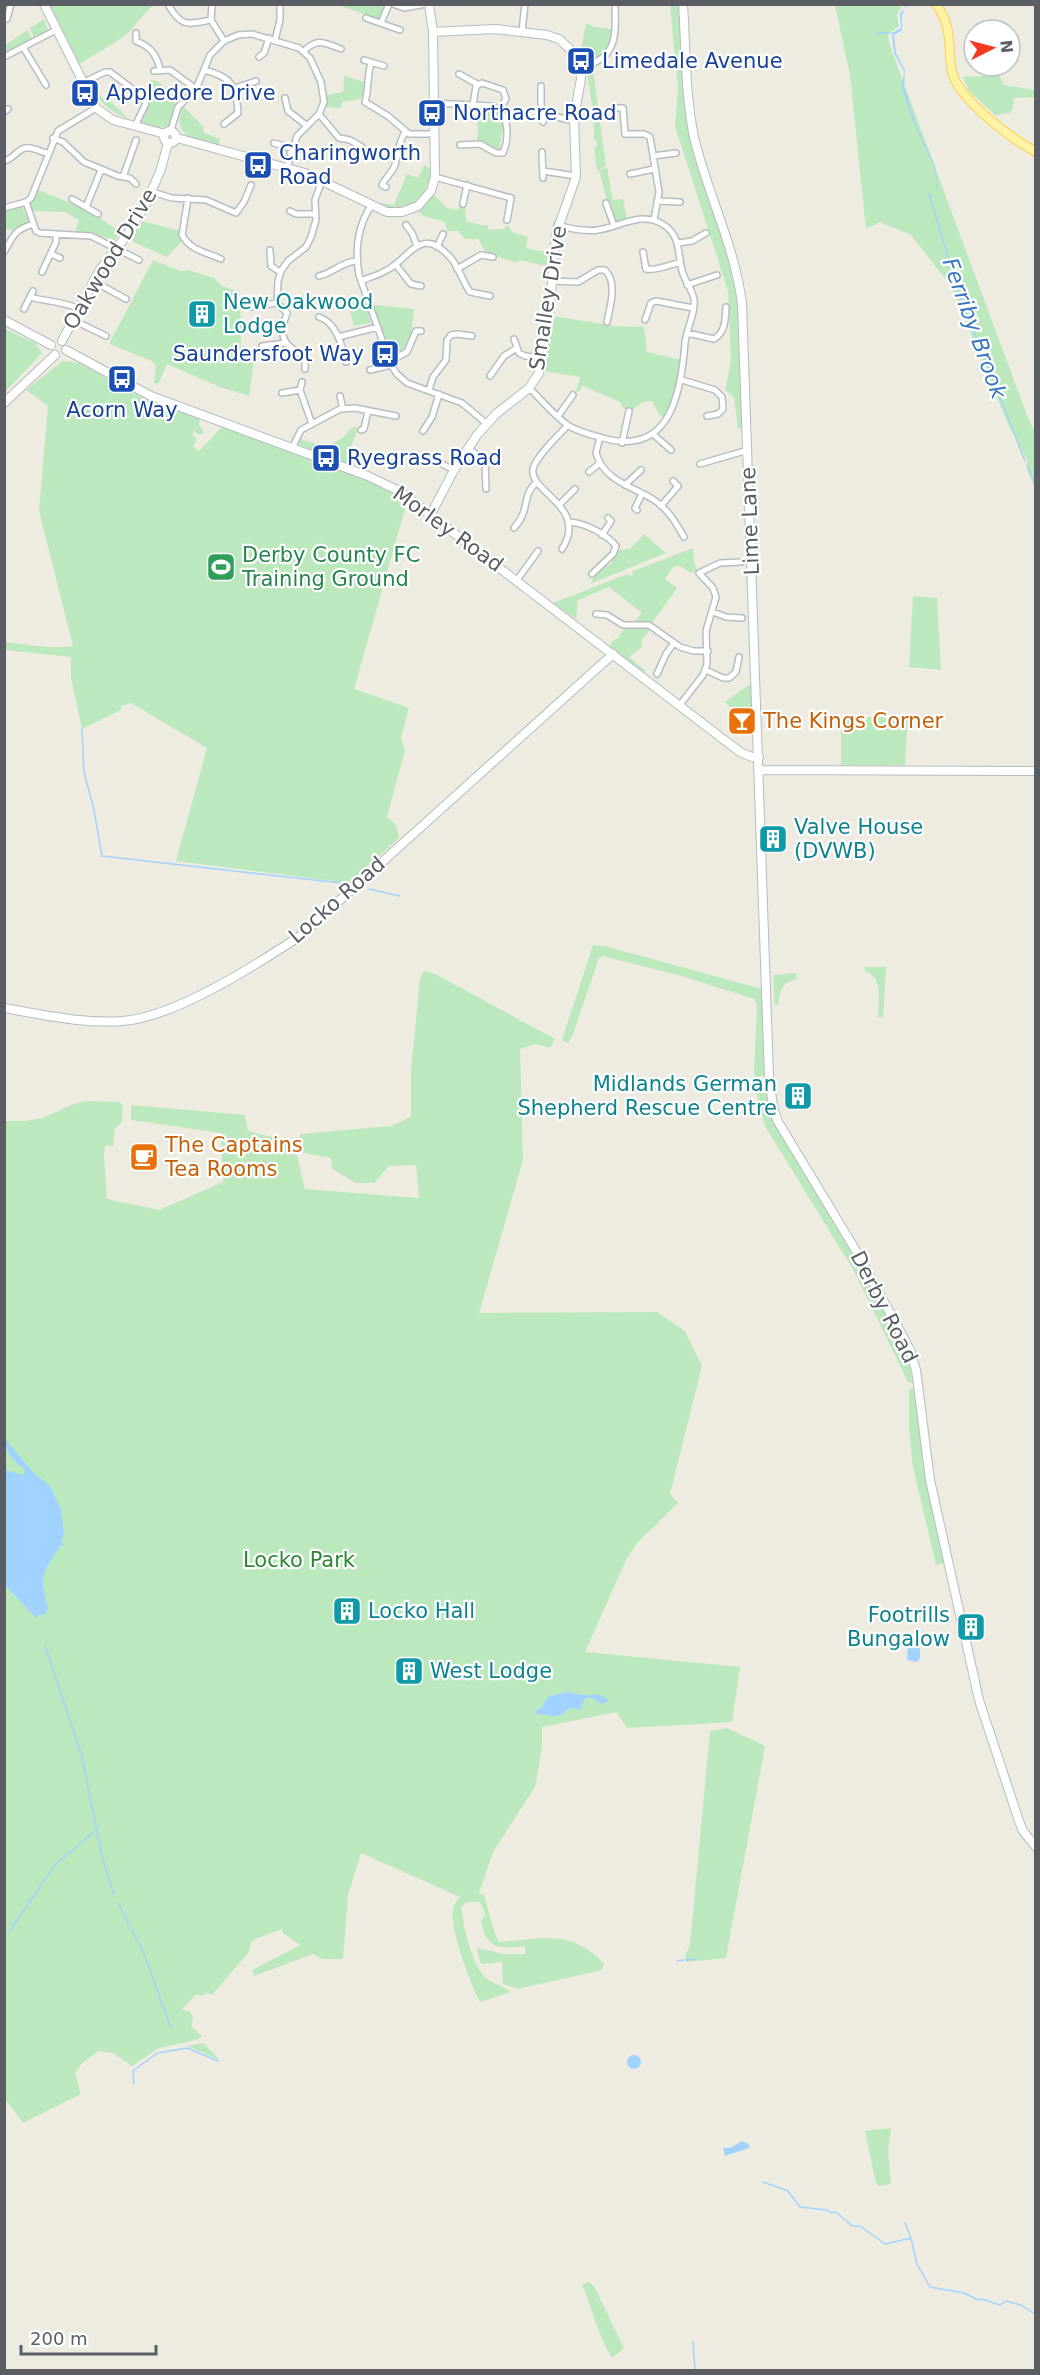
<svg xmlns="http://www.w3.org/2000/svg" width="1040" height="2375" viewBox="0 0 1040 2375" font-family="'DejaVu Sans',sans-serif">
<rect width="100%" height="100%" fill="#eeece1"/>
<path fill="#bce8bd" d="M384,4L383,15L378,19L338,5Z
M49,5H154C142,13 138,24 128,33C113,45 95,54 79,64Z
M670,5H680L686,96L737,282L744,426L738,429L734,397L725,390L731,361L728,291L675,126L678,89Z
M835,5H901V8L897,14L899,26L888,34L889,43L1028,418L1035,432V489L1027,469V460L1009,426L951,286L911,235L880,222L866,229L850,75Z
M44,19L48,30L34,38L30,28Z
M586,23L594,27L611,29C612,45 602,67 583,61L580,54Z
M28,30L32,39L5,54V45Z
M593,69L606,166L597,171L594,149L597,145L596,140L593,138C597,130 589,85 587,74Z
M999,75L1004,85L1035,90V97L1014,98L1013,108L1010,113L995,115L969,91L963,77Z
M344,76L365,82L364,95L360,99L342,102L341,108L325,107L327,95L343,92Z
M151,80L159,82L175,97H179L175,104L172,122C165,131 152,127 142,124L141,121C144,110 152,106 144,94L150,87Z
M91,81L103,99H108L128,118C112,114 91,96 91,81Z
M183,106L203,126L204,133L220,139L219,145C195,142 170,135 183,106Z
M475,108L498,110L504,122L499,151L477,141L478,126Z
M424,165L431,169C428,200 405,220 374,202L394,205L407,174L418,178Z
M607,167L613,200L623,199L627,218L616,222L610,201L607,200L599,171Z
M38,190L88,210L120,232L115,241L91,233H75L79,220L65,212L32,211L30,204L36,197Z
M433,194L447,208L458,210L460,205L465,206L466,221L481,225H487L489,230L503,229L508,225L512,232L528,237L526,248L551,253L549,267L520,260L517,263L486,253L478,239H465L458,231H447L445,222L424,216L417,211Z
M22,205L29,223L17,227L13,231L5,228V210Z
M143,221L180,231L179,236L182,241L167,257L129,240Z
M153,260L181,271L189,270L214,278L222,286L236,291L242,323L240,356L254,361L249,396L220,387L167,364L158,384L154,383L156,366L152,361L109,344Z
M348,302H365L371,323L354,326Z
M373,305L414,309L411,337L406,343L404,350L391,356Z
M553,316L615,326L644,327L647,352L682,360L674,397L663,417L658,413L652,401L643,402L632,410L624,409L620,402L583,386L578,392L576,391L580,377L543,371Z
M5,329L35,343L42,353L5,392Z
M62,361L79,363L141,397L200,418L199,425L204,433L199,435L194,431L192,434L197,439L193,446L199,451L223,426L388,487L407,502L354,689L409,708L401,738L405,750L387,817L396,825L399,838L349,883L176,861L207,748L131,703L121,706V710L82,729L71,678V657L5,650L4,642C26,644 51,650 73,646L39,511L48,406L26,390Z
M356,427L357,431L349,452L351,454L350,466L300,445L297,442L301,437L303,440L326,447L344,437L350,429Z
M644,534L666,553L590,584L603,565L608,566L612,563V558L619,550L630,549Z
M693,548L694,562L697,571L691,573L678,565L672,568L665,579L677,588L652,623H633L642,613L609,587L578,600L576,619L553,603L627,574L632,576L633,571Z
M913,596L937,598L941,670L909,667Z
M648,627L650,630L641,640L643,646L629,657L646,671L644,673L609,646L615,639L620,638L619,635L625,628Z
M752,683L753,710C743,711 731,711 725,702Z
M841,717H908L905,765H841Z
M593,945L605,946L762,989L764,1075L756,1078L754,1073L757,1005L754,999L685,977L603,956L599,958L573,1034L568,1043L562,1040Z
M864,967H886L883,1018L878,1017C878,999 884,979 865,971Z
M426,971L437,975L555,1039L550,1048L536,1044L520,1049L523,1160L479,1313L657,1312L685,1331L702,1366L670,1494L678,1503L637,1543L626,1560L585,1652L740,1667L732,1722L627,1728L616,1712L542,1727V1747L535,1787L493,1852L479,1893L484,1895C487,1904 495,1938 499,1942C543,1939 572,1929 604,1964L602,1970L518,1989L503,1984L502,1962L483,1964L480,1962L477,1948L505,1954H525V1946C499,1949 487,1950 481,1921L485,1914L480,1902H466L461,1908C464,1927 471,1963 485,1977C492,1984 503,1985 510,1992L480,2002C471,1985 449,1928 453,1909C453,1905 457,1900 460,1897L361,1853L348,1895L343,1959H322L313,1954L254,1976L252,1971L256,1968L300,1945L283,1933L282,1929L255,1939L251,1942L249,1952L212,1995L209,1993L200,1996L197,1994L182,2009L190,2012L193,2017L191,2026L202,2036L196,2040L159,2048L132,2066L113,2053L99,2051L82,2063L75,2073L81,2094L23,2123L5,2099V1121H25L43,1118L73,1104L86,1101L119,1102L123,1105L122,1122L115,1129L113,1146L105,1145L104,1157L107,1199L159,1210L223,1182L221,1133L131,1120V1105L245,1115L248,1131L294,1143L305,1189L419,1198L416,1165L389,1166L374,1183H356L332,1169L331,1158L299,1152L300,1134L391,1126L411,1117V1070L420,980L422,973Z
M796,973L797,979C781,983 780,990 778,1005H775L773,975Z
M762,1080H765L769,1108L774,1121L881,1303L909,1364L913,1383L908,1382L854,1271L765,1126L755,1088Z
M914,1388L927,1486L944,1563L936,1565L913,1467L909,1431V1389Z
M727,1728L765,1746L726,1958L687,1962L685,1956L690,1945L710,1731Z
M203,2043L220,2060L187,2046Z
M891,2128L888,2151L891,2184L879,2186L876,2183L865,2131Z
M588,2282L594,2286L624,2348L612,2358C598,2335 592,2309 582,2284Z"/>
<path fill="#a0d3ff" d="M905,5H907L902,15V30L894,35L896,53L905,70L904,87L915,122L935,166L938,187L935,192L937,185L934,166L913,121L902,88L904,71L894,53L892,33L901,28L900,13L905,9Z
M4,1438L33,1472L50,1486L61,1509L64,1535L61,1541L64,1545L60,1546C42,1576 39,1573 48,1609L44,1615H39L36,1618L5,1585V1470L23,1475L25,1470C15,1462 4,1451 4,1438Z
M912,1644L920,1646V1658L917,1662L907,1660L908,1646Z
M566,1692C571,1692 576,1694 581,1695C593,1696 598,1691 609,1701L602,1704C597,1701 587,1692 583,1702C582,1705 582,1708 580,1710L574,1708L566,1710L563,1714L555,1716L536,1714L535,1711L541,1708L548,1697Z
M627 2062a7 7 0 1 1 14 0a7 7 0 1 1-14 0Z
M742,2141L749,2144V2148L725,2156L723,2148H730Z"/>
<g fill="none" stroke-linecap="round" stroke-linejoin="round">
<path stroke="#a0d3ff" stroke-width="1.5" d="M877,33H891
M929,194L961,299L1025,461
M1027,466L1036,484
M82,729L84,772L94,810L102,856L350,884
M369,889L400,896
M45,1646L82,1757L102,1857L114,1894
M118,1903L144,1954L171,2028
M9,1932L55,1865L95,1831
M686,1960L695,1959
M677,1961L684,1960
M134,2084L133,2071L157,2053L187,2048L218,2061
M763,2182L788,2191L800,2207L827,2210L831,2213L836,2212L852,2226H860L885,2244L911,2238L917,2264L930,2287L964,2293L978,2300L982,2299L1000,2305L1006,2301L1021,2305L1036,2315
M905,2223L911,2238
M693,2341L695,2370"/>
<g stroke="#b9bcc2" stroke-width="8">
<path id="street" d="M212,4L211,20L224,41
M393,4L404,8L426,4
M169,6C182,28 188,24 211,20
M366,18L400,30
M7,19L11,4
M381,23L389,4
M522,31L525,4
M136,33V41C151,47 156,54 160,69
M275,40L280,20V4
M23,47L46,85
M304,51C318,37 324,43 341,49
M4,57L56,30
M259,57L264,53L269,38
M364,60L384,66
M371,63C367,76 369,88 365,102L388,116L409,134H435
M580,67C617,60 616,37 615,4
M204,70C232,77 236,85 238,113L224,124
M154,71L170,70L196,89
M459,74L477,84
M82,83L105,72H110L139,94L146,103L135,126
M541,86V104L545,117
M235,88L256,81
M285,98L288,111L306,125
M434,103L492,106C510,111 509,139 503,153H496L480,144L460,145
M473,105L476,86L482,83L503,90L506,99L500,109
M619,108H623L625,134H644L650,137L659,192L654,220
M4,112L8,109
M319,114L339,138L350,140L362,147
M543,122L545,117H557L574,121
M171,130L178,107L196,89L210,55L224,41L238,35L252,34L299,48L310,58L321,82L324,102L319,114L297,136L287,168
M53,138L63,142L84,162L118,176L130,178L136,184
M274,143L291,148
M542,152L543,178
M290,153L307,158L308,156
M653,156L676,153
M4,161C14,159 19,146 30,148C36,149 43,152 49,154
M543,171L576,176
M630,174L654,169
M123,177L136,140
M435,177L511,198L507,220
M386,187L382,185C385,178 393,172 395,165C398,152 398,144 405,132
M152,192L172,198L206,200L236,213L244,202L251,185
M188,198L182,235C191,251 206,252 221,259
M72,199L98,214
M657,201L680,202
M26,202L36,231L40,233L91,236L139,260
M606,203L614,226
M463,204L467,185
M371,206C357,227 355,251 359,275L391,365L397,374L407,383L462,403L487,424
M86,207L101,170
M4,208L26,202L31,198L58,131L96,108
M290,211L296,214H315
M406,225L412,233L417,246
M678,243L692,241L706,233
M437,247L443,234
M270,250L271,266L280,272
M4,252C15,234 13,231 33,224
M643,252L646,269C658,271 669,264 680,263
M51,254L60,258
M396,265L411,284L421,286
M457,269L481,255L493,257
M42,272L56,242V235
M319,276C333,273 343,261 357,261
M93,281L126,299
M361,281C370,277 379,275 387,270C409,259 420,225 449,256C459,266 462,281 470,292L490,296
M551,281L578,282L598,270H605C618,283 610,306 607,322
M687,285L717,275
M30,297C46,302 64,301 79,309
M251,307L277,303
M24,309L33,291
M319,317C337,323 342,346 346,362
M73,320L106,336
M645,320L651,303L656,301L693,308
M687,333L714,339C726,332 725,319 726,307
M338,337L378,327
M514,339L519,353L525,356L542,358
M262,346L286,343
M390,361L407,352L416,331H421
M305,369V358C294,349 280,344 283,327C283,322 286,318 287,313L277,303L278,281L281,271L288,261L306,247L311,237L316,220L315,200L322,180
M370,370L391,365
M490,376L504,356L517,348
M682,380L715,390L722,397L723,409L718,414L707,416
M302,382L300,390L312,424
M529,388C542,400 554,416 569,426C579,432 592,435 603,438C670,457 681,394 685,343C686,329 696,314 694,299C692,290 686,282 683,274C677,256 682,237 664,225C642,210 620,227 598,230C584,232 571,229 557,225
M429,390L433,377L446,360L447,340L451,335L457,334L472,336
M282,393L300,390
M340,396L343,409
M558,416L573,395
M361,430L364,429L368,411
M423,431L432,417L439,394
M653,434L671,450
M600,437L596,453C604,481 632,486 654,500C668,509 676,523 684,537
M622,443L629,411
M292,448L301,430L340,409L355,408L396,416
M468,448L485,461L486,489
M438,462L454,470
M700,464L748,450
M589,472L600,463
M625,485L641,470
M559,505L575,489
M661,506L678,486L673,481
M637,510L635,508L642,494
M568,522C583,522 607,534 616,546L613,554L592,574
M514,528C531,510 521,495 537,482
M602,535L611,521L608,518
M562,549C589,506 529,493 533,469C536,456 559,435 568,425
M517,580L538,551
M713,612L726,617L742,618
M596,614L607,615L623,625H649L680,647L694,651H708
M706,670L723,678H729L736,672L739,657
M657,674L666,654L674,643
M679,706L703,675L707,664L706,631L716,597L713,588L699,573L720,563L741,562"/>
</g>
<g stroke="#b7bbc1" stroke-width="10">
<path id="secondary" d="M44,4L96,108L113,120L165,134
M683,4C686,48 685,94 694,137C707,193 735,246 742,304L769,1077L773,1107L777,1120L858,1254L910,1350L916,1370L930,1480L979,1700L1019,1821L1023,1831L1036,1847
M164 137a6 6 0 1 1 12 0a6 6 0 1 1-12 0Z
M177,138L305,173L387,212H402L418,206L431,191L435,177L433,32L429,4
M4,320L51,345
M62,341L99,271L127,235L146,204L161,169L168,143
M66,350L151,396L368,476L399,491L740,752L752,757H759
M4,403L55,355
M431,514L454,470L477,435L496,414L529,388L539,373L549,316L556,234L576,177L574,117L581,79L580,64L572,51L559,39L547,35L495,29L433,32
M759,770L1036,771
M4,1008C44,1015 83,1024 123,1021C175,1017 256,965 300,936L613,654"/>
</g>
<g stroke="#fbd04d" stroke-width="10">
<path id="primary" d="M936,4C954,29 947,45 952,72C958,99 1012,139 1036,152"/>
</g>
<use href="#street" stroke="#fff" stroke-width="5"/>
<use href="#secondary" stroke="#fff" stroke-width="8"/>
<use href="#primary" stroke="#fff4a5" stroke-width="8"/>
</g>
<defs>
<g id="bus-square" transform="scale(1.5)"><rect x="-9" y="-9" width="18" height="18" rx="4" fill="#1a4fb4" stroke="#fff"/><path d="M-5-6H5V4H4V6H2V4H-2V6H-4V4H-5ZM-3.5-4V0h7V-4ZM-3.5 1.2v1.5H-2V1.2ZM2 1.2v1.5H3.5V1.2Z" fill="#fff"/></g>
<g id="building-square" transform="scale(1.5)"><rect x="-9" y="-9" width="18" height="18" rx="4" fill="#0f9aa8" stroke="#fff"/><path d="M-4-6H4V6H1V3H-1V6H-4ZM-2.5-4.3h1.7v1.8h-1.7ZM.8-4.3h1.7v1.8H.8ZM-2.5-1h1.7V.8h-1.7ZM.8-1h1.7V.8H.8Z" fill="#fff"/></g>
<g id="stadium-square" transform="scale(1.5)"><rect x="-9" y="-9" width="18" height="18" rx="4" fill="#2e9e5b" stroke="#fff"/><path d="M0-5a6.5 5 0 1 0 0 10a6.5 5 0 1 0 0-10ZM-3.5-1.8h7v3.6h-7Z" fill="#fff"/></g>
<g id="bar-square" transform="scale(1.5)"><rect x="-9" y="-9" width="18" height="18" rx="4" fill="#e8710a" stroke="#fff"/><path d="M-6-5H6L.8 .8V4.5H3.5V6h-7V4.5H-.8V.8Z" fill="#fff"/></g>
<g id="cafe-square" transform="scale(1.5)"><rect x="-9" y="-9" width="18" height="18" rx="4" fill="#e8710a" stroke="#fff"/><path d="M-5.5-4.5H6V0H3Q3 3.5 0 3.5H-2.5Q-5.5 3.5-5.5 0ZM3-3.2v2h1.7v-2ZM-6 4.5H4V6H-6Z" fill="#fff"/></g>
</defs>
<g fill-rule="evenodd">
<use href="#bus-square" x="581" y="61"/>
<use href="#bus-square" x="85" y="93"/>
<use href="#bus-square" x="432" y="113"/>
<use href="#bus-square" x="258" y="165"/>
<use href="#building-square" x="202" y="314"/>
<use href="#bus-square" x="385" y="354"/>
<use href="#bus-square" x="122" y="379"/>
<use href="#bus-square" x="326" y="458"/>
<use href="#stadium-square" x="221" y="567"/>
<use href="#bar-square" x="742" y="721"/>
<use href="#building-square" x="773" y="839"/>
<use href="#building-square" x="798" y="1096"/>
<use href="#cafe-square" x="144" y="1157"/>
<use href="#building-square" x="347" y="1611"/>
<use href="#building-square" x="971" y="1627"/>
<use href="#building-square" x="409" y="1671"/>
</g>
<g text-anchor="middle" stroke-width="4.5" stroke-linejoin="round" paint-order="stroke">
<g font-size="21" fill="#164399" stroke="#fff" text-anchor="start">
<text x="602" y="68">Limedale Avenue</text>
<text x="106" y="100">Appledore Drive</text>
<text x="453" y="120">Northacre Road</text>
<text x="279" y="160">Charingworth<tspan x="279" dy="24">Road</tspan></text>
<text x="364" y="361" text-anchor="end">Saundersfoot Way</text>
<text x="122" y="417" text-anchor="middle">Acorn Way</text>
<text x="347" y="465">Ryegrass Road</text>
</g>
<g font-size="21" fill="#5a5e64" stroke="#fff">
<text transform="translate(110 259) rotate(-59)" y="7">Oakwood Drive</text>
<text transform="translate(548 298) rotate(-81)" y="7">Smalley Drive</text>
<text transform="translate(750 521) rotate(-92)" y="7">Lime Lane</text>
<text transform="translate(448 529) rotate(36)" y="7">Morley Road</text>
<text transform="translate(337 900) rotate(-41)" y="7">Locko Road</text>
<text transform="translate(884 1307) rotate(63)" y="7">Derby Road</text>
</g>
<g font-size="21" fill="#0d838f" stroke="#fff" text-anchor="start">
<text x="223" y="309">New Oakwood<tspan x="223" dy="24">Lodge</tspan></text>
<text x="794" y="834">Valve House<tspan x="794" dy="24">(DVWB)</tspan></text>
<text x="777" y="1091" text-anchor="end">Midlands German<tspan x="777" dy="24">Shepherd Rescue Centre</tspan></text>
<text x="368" y="1618">Locko Hall</text>
<text x="950" y="1622" text-anchor="end">Footrills<tspan x="950" dy="24">Bungalow</tspan></text>
<text x="430" y="1678">West Lodge</text>
</g>
<g font-size="21" fill="#27864d" stroke="#fff" text-anchor="start">
<text x="242" y="562">Derby County FC<tspan x="242" dy="24">Training Ground</tspan></text>
</g>
<g font-size="21" fill="#c56008" stroke="#fff" text-anchor="start">
<text x="763" y="728">The Kings Corner</text>
<text x="165" y="1152">The Captains<tspan x="165" dy="24">Tea Rooms</tspan></text>
</g>
<g font-size="21" fill="#2e8636" stroke="#fff">
<text x="299" y="1567">Locko Park</text>
</g>
<g font-size="22" font-style="italic" fill="#3977c2" stroke="#fff">
<text transform="translate(975 328) rotate(70)" y="8">Ferriby Brook</text>
</g>
</g>
<rect width="1040" height="2375" fill="none" stroke="#5a5e64" stroke-width="12"/>
<g transform="translate(992 48) rotate(84)"><circle r="28" fill="#ffffff" stroke="#bdbfc1" stroke-width="1.5"/>
<path d="M0-4.5L10 22L0 15L-10 22Z" fill="#f53820"/>
<text y="-9" font-size="16" font-weight="bold" text-anchor="middle" fill="#5a5e64">N</text>
</g>
<path d="M21 2345v9h135v-9" fill="none" stroke="#5a5e64" stroke-width="3"/>
<text x="30" y="2345" font-size="18" fill="#5a5e64" stroke="#ffffff" stroke-width="4.5" paint-order="stroke">200 m</text>
</svg>
